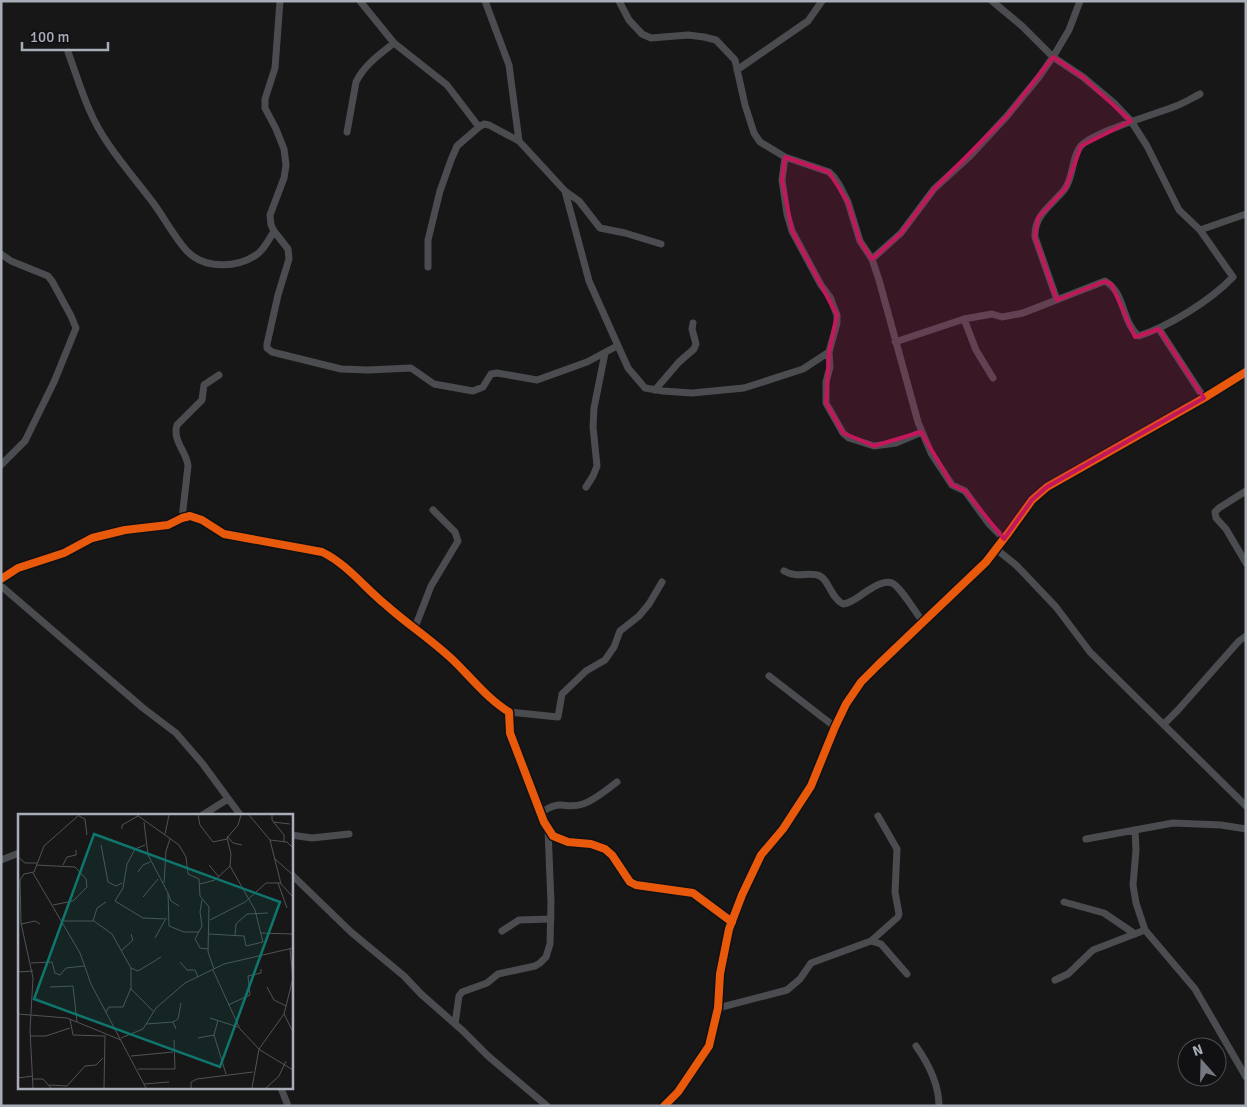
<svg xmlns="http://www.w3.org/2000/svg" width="1247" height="1107" viewBox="0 0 1247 1107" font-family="Signika,sans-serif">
<rect width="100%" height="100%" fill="#171717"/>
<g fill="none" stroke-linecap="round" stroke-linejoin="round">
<path stroke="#4b4c50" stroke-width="7" d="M280,1L275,68L265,99V108L276,129L284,149L286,165L284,178L270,215L271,225L274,231L288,249L289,259L278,295L267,344V348L272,352L341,369L368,370L411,368L434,384L473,391L483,387L491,374L497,373L537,380L587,362L617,346
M360,1L394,43L447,85L479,127L484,124L489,125L519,141L565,191L589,281L628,368L645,388L663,391L692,393L744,388L803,369L829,352
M485,1L509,65L519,141
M619,1L629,20L642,34L651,38L688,35L704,37L716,40L735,60L745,105L754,133L760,142L785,157L829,172L834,177L840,186L848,202L860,241L872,259L879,280L918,422L931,453L952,485L965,491L989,524L1004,539
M68,52C75,71 81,91 89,109C103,143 129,171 151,200C163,215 175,239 188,252C205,269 237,268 256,255C264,250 269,239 274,231
M737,70L808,21L822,1
M347,132L356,82C364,65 380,54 394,43
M785,157L782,180L787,214L792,231L821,285L830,297L837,315V323L829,352L830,367L826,382V403L843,433L849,438L874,446L896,443L922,432
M565,191L579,201L600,228L625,233L661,244
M1200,230L1246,214
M1,254L11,261L48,276L52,281L71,316L76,328L54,382L25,441L1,465
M872,259L901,233L934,189L969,157L1007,116L1039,77L1053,57L1069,30L1080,1
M428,267V240L440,191L451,160L457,146L479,127
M1057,300L1035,237C1034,215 1051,206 1064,190C1074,178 1071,159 1080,147C1092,132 1156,114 1176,106C1184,103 1192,98 1200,94
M964,319L976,350L993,378
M1159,329L1204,398
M895,342L964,319L992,314L1002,317L1023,313L1105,281C1126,293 1121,322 1139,336C1169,326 1210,301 1233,277L1200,230L1179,210L1147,146L1131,121L1114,103L1083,77L1053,57L1022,26L992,1
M655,390L679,362L694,349L696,344L692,329L693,323
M586,487L593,476L597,466L593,427L594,408L605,353
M1246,491L1219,508L1215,512L1216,518L1226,529L1246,563
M182,518L188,466C187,452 172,441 177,425L202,400L204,385L219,375
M996,549L1016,565L1056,607L1090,652L1246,806
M784,571C798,579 809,571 820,576C829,580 830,597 843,604C852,603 859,596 867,591C873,587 885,580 892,583C901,587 916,614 924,623
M1,579L18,568L64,553L92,538L125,530L168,525L182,518L190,516L202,520L224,534L322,552C347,564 364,587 386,605C408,625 435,642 456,663C473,680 489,700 509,712L510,733L544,822L553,836L568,842L591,844L605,849L612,855L630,882L636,885L693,893L732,922
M1,586L143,708L176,733L202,763L241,816
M414,630L431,586L458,541L455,532L433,510
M769,676L835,727
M509,712L558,717L562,694L586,671L605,660L614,647L620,631L639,616L649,604L662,582
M1164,724L1178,710L1239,641L1246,636
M541,813C561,798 564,810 583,804C595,800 606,790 617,782
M201,816L228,799
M1135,830L1136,850L1133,885L1136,903L1145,930L1195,989L1246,1077
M291,835L312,838L349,834
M1086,839L1173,823L1221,825L1246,829
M1,860L19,853
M291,874L351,932L404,976L421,994L463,1031L488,1056L547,1106
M1064,902L1104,913L1135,934
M502,931L519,920L551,919
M871,941L898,917L899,914L895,892L897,849L878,816
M1055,980L1068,974L1093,950L1145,930
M718,1008L787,990L800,979L811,963L871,941L881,944L907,974
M455,1024L459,996L462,992L487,983L498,974L535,966L540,963L546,957L550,944L551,902L548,830
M916,1046C928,1063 939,1084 939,1106
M281,1088L288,1106
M664,1106L678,1092L709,1046L718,1008L720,974L729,929L742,895L761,855L783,829L811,786L835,727L846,704L861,682L878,665L986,562L1009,532L1032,500L1047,487L1204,398L1246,372"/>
<g stroke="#111113" stroke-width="11">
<path id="cycleway" d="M1,579L18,568L64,553L92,538L125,530L168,525L182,518L190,516L202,520L224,534L322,552C347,564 364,587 386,605C408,625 435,642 456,663C473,680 489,700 509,712L510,733L544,822L553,836L568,842L591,844L605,849L612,855L630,882L636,885L693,893L732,922
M664,1106L678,1092L709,1046L718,1008L720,974L729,929L742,895L761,855L783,829L811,786L835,727L846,704L861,682L878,665L986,562L1009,532L1032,500L1047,487L1204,398L1246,372"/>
</g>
<use href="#cycleway" stroke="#e8590c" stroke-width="8"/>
</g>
<path fill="#c2185b" fill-opacity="0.2" stroke="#c2185b" stroke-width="4" stroke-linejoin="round" d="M1053,57L1083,77L1131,121L1081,146L1066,188L1038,218L1035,237L1057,300L1105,281L1112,285L1135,337L1159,329L1204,398L1047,487L1032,500L1004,539L965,491L952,485L921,432L874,446L843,433L826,403L829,352L837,315L792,231L782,180L785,157L829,172L848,202L860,241L872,259L901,233L934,189L1007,116Z"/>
<g transform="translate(18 814)">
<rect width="275" height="275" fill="#171717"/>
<path fill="none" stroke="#515357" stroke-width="1" d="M119,1L161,31L168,43L170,60L181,65L182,82L191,93L190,138L196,155M180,1L182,11L195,28L209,25M231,1L252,26L263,70L275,83M254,1V6L266,21V27M61,2L67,5L69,21M126,8L130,41L150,79L151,112L166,118H181M255,8L272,10M104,15V11L120,2M147,20L151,1M209,22L215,29L224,31M252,26L269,28L275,34M83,31L90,68L98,72L104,69M127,31L117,35L109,50L105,74L97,87L125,104L149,105M0,43L7,49H19M256,44L275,61M18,51L57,53L68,65L69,73L55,87L35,91M45,51L49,43L58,41V36M191,51L201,63M120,58L125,51L132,48M15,59L62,139L73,170L128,274M146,69L148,37L152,25M260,69L269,94M182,70L197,66L212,52L213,40L209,24L220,11L223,1M150,79L153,87L161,92M125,83L140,65M184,86L182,98L184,112L177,125L182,134L190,135M192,106L227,88L248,69H263M44,107H76L94,120L113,154V175L135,197M75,107L79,94L88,88M3,110L17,107L22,110M242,119L275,120M191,120L226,122L228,132L245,128L237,96L212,52M217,122L218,110L229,100L250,99M137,124L147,106M272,135L275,164M103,137L115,126L113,120M162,148L169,156H177L180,163M13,149L34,148L37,159L42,161L48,154L66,152M113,154L120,157L143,143M195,156L222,215L242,236L275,256M0,158L15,157M32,173L55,172L59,208M249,173L256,186L268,192M210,191L232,181L230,162L243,159V155M88,198L91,193H105L113,174M0,200L49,204L103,226M266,200L275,218M192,204L220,213M52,205L55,221L86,222M200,206L196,221L208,260M155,208L160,205L163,189M128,210L155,208L158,215M12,222H28L52,214M103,224L125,215L138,194L167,169L206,150L275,134M180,224L196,221M113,242L155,238M120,255H157L156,226M0,264L15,262M15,265H25L33,274M126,270L151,268M31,271L49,272L67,252L78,251L85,244M15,274L12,216L15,164L3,109L2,66L6,60L16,58L26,32L61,1M86,274L87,221M173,274V268L179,265L235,258M234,274L241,235L266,200L275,164M248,274L261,262L268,247"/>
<path fill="#0f766e" fill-opacity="0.15" stroke="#0f766e" stroke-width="2.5" d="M76,20L262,88L202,253L16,185Z"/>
<rect width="275" height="275" fill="none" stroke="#a8adb8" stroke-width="2.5"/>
</g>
<rect width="1247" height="1107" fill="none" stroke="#a8adb8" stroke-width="5"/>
<g transform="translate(1202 1062) rotate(340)"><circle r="24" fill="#111113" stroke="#4d4f55"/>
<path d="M0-4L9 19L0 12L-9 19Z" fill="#757880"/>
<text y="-8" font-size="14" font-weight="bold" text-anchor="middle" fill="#a8adb8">N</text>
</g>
<path d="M22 42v8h86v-8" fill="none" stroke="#a8adb8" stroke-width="2.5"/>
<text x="30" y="42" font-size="15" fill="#a8adb8" stroke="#111113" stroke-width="4" paint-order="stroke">100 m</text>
</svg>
